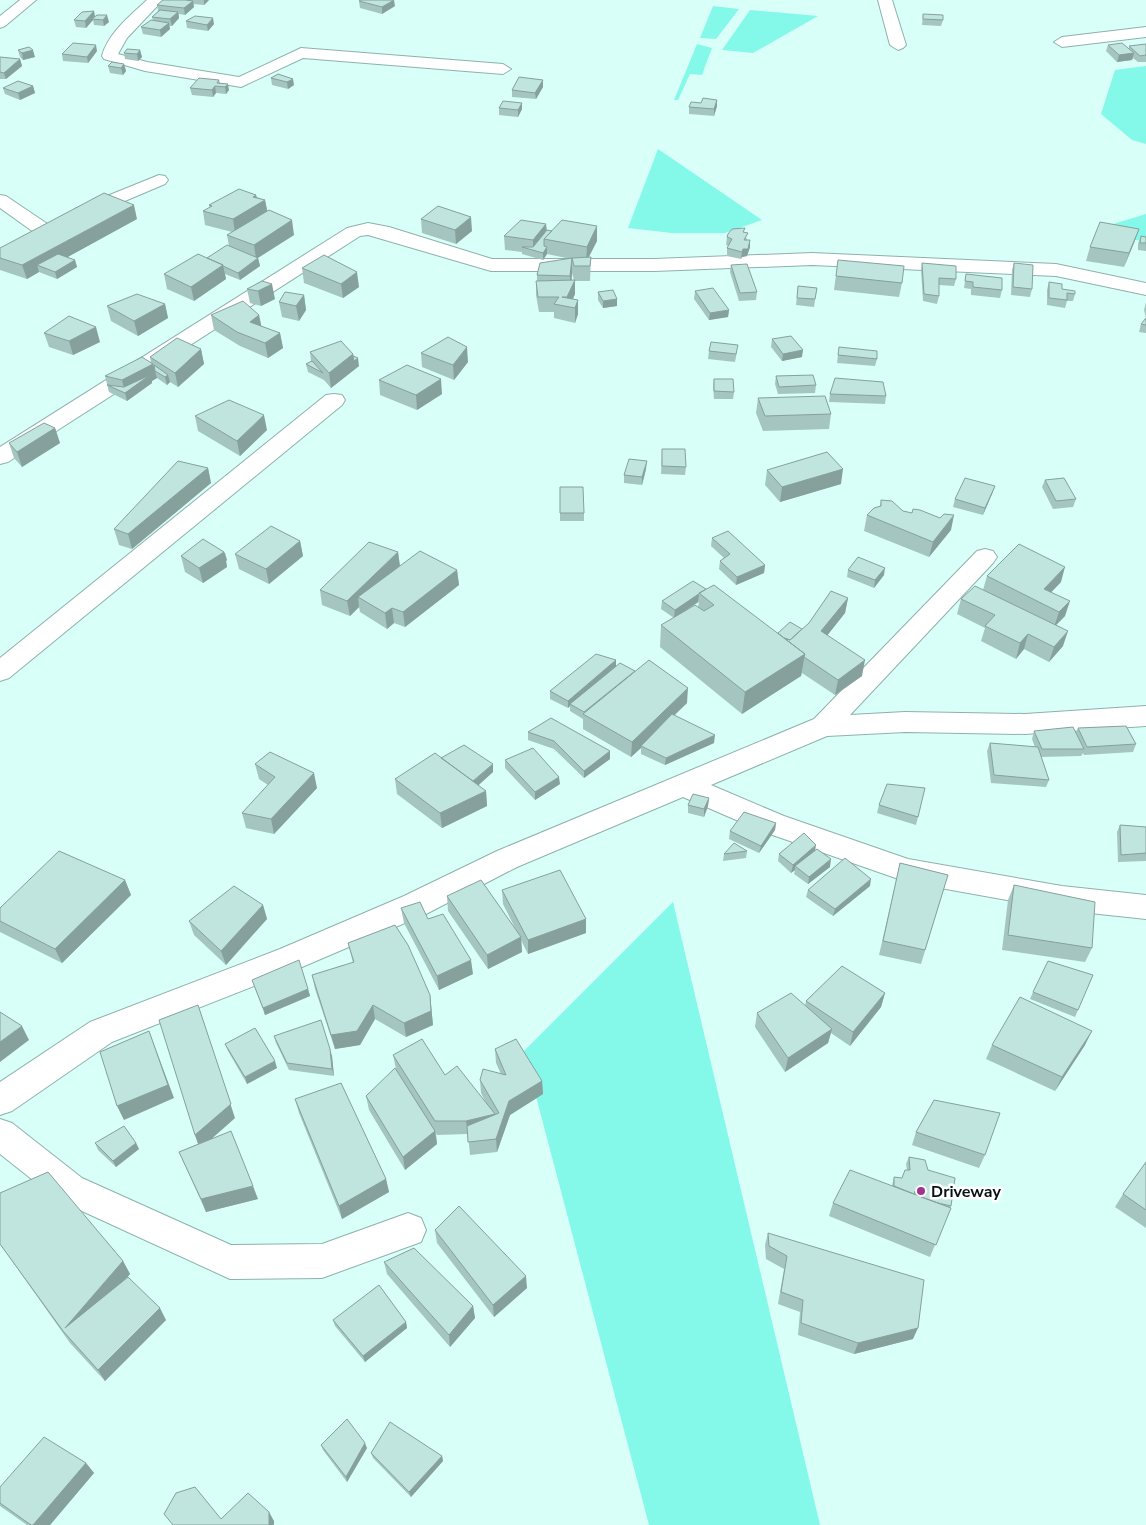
<svg xmlns="http://www.w3.org/2000/svg" width="1146" height="1525" viewBox="0 0 1146 1525" font-family="'Nunito Sans',sans-serif">
<rect width="100%" height="100%" fill="#d9fff9"/>
<path fill="#85f9e9" d="M713,6L739,9L716,39L700,38Z
M750,10L818,16L753,53L722,50Z
M697,44L712,48L702,75L690,74L678,100H674Z
M1146,66V144L1132,140L1101,114L1115,70Z
M658,149L762,220L725,233H672L628,228Z
M1146,214V242L1111,235L1100,228Z
M673,902L820,1525H649L524,1051Z"/>
<g fill="none" stroke-linecap="round" stroke-linejoin="round">
<g stroke="#8db1ac" stroke-width="2">
<path id="minor" d="M20,0H36L5,26L0,28V16Z
M147,0H163L127,38L118,54L147,62L239,77L301,48L503,64L511,69L503,74L303,58L241,87L145,71L104,59L102,56C108,33 131,15 147,0Z
M878,0H892L906,45L903,48L898,50L890,45Z
M1146,27V37L1062,47L1054,42L1062,37Z
M159,175L165,176L168,180L165,184L87,217H75L72,213L75,209Z
M0,195L6,196L49,225L51,229L49,233H35L0,208Z
M368,223L389,227L492,259H654L812,253L1056,264L1146,283V295L1056,276L812,265L654,271H491L368,235L360,236L8,462L0,464V447L347,228Z
M334,394L342,395L345,400L342,405L9,678L0,681V658L326,395Z
M985,549L993,551L997,557L993,563L850,715L905,712L1025,714L1146,706V726L1025,734L905,732L827,736L711,785L784,816L908,859L1062,886L1146,895V919L1062,910L907,882L764,832L683,797L517,867L426,914L302,967L112,1042L12,1111L0,1115V1082L90,1022L280,949L404,896L497,851L814,719L977,551Z
M0,1119L12,1123L82,1178L231,1245L322,1244L408,1213L421,1218L426,1230L421,1242L322,1278L230,1279L58,1200L0,1154Z"/>
</g>
<use href="#minor" fill="#fff" fill-rule="evenodd"/>
</g>
<path fill="#a5c5c0" fill-rule="evenodd" d="M163,0H209L204,5L193,4L194,7L185,15L179,14V18L172,26H169L170,29L161,37L143,34L141,27L153,21L152,17L158,11L157,5Z
M359,1L395,6L382,14L360,8Z
M94,11L95,17L109,22L104,26L94,25L93,20L86,28L76,27L74,20Z
M923,14L943,20L941,26L922,25Z
M186,21L214,24L208,31L187,28Z
M1146,44V62H1138L1133,58L1132,60L1117,62L1106,51L1108,45L1129,49V46Z
M18,50L35,57L23,60L20,57Z
M140,50L142,57L138,61L125,59L124,53Z
M97,51L88,63L63,61L62,54Z
M0,57L20,59L22,66L6,79H0Z
M124,64L126,71L123,75L110,73L108,66Z
M278,74L294,85L288,89L272,85L271,78Z
M219,80L220,83L229,90L226,94L216,93L213,97L192,95L190,88Z
M543,80V87L536,99L512,97V90Z
M33,86L35,93L20,100L5,94L3,88Z
M717,100V106L714,116L689,114V107L701,103Z
M499,108L522,109L518,117L499,115Z
M256,195L257,197L265,200L267,211L294,235L258,258L260,266L240,280L225,274L226,279L194,301L167,289L164,274L207,258L229,246L227,235L232,232L205,225L203,211L210,208L209,205Z
M137,219L67,257L75,260L77,267L57,279L39,272L27,279L0,270V248Z
M421,219L472,231L456,244L422,233Z
M546,224L547,231L597,241L589,257H591L590,281H575V294L573,299L578,300V314L575,323L554,318V312H539L536,295V281H537V275L571,259L547,254L543,260L522,254V252L505,250L504,236ZM572,273L574,280H572Z
M1139,229L1134,243L1124,267L1086,261L1090,247Z
M744,232L750,247L747,256L742,257L741,259L727,256V248L729,246L726,245L727,237Z
M1141,236L1146,237V251L1138,250V244Z
M838,260L902,283L899,297L834,290Z
M922,263L956,279L954,286L939,285V296L937,304L923,301L921,270Z
M1014,263L1032,289L1030,297L1011,295L1012,270Z
M731,265L757,292L756,300L739,301L730,272Z
M302,268L359,287L343,298L304,283Z
M966,274L1002,290L1000,298L971,295V289L964,288Z
M262,281L275,299L261,306L250,303L247,289Z
M1049,282L1062,289L1075,294L1073,301H1067L1065,308L1047,305V290Z
M798,286L817,288L814,307L796,305Z
M695,291L729,310L728,317L709,320L694,299Z
M598,292L617,299V306L603,308L598,300Z
M304,295L306,310L299,321L282,317L279,302Z
M1146,302V333L1139,332L1141,324L1146,318L1144,310Z
M165,304L168,318L138,336L111,321L107,306Z
M211,315H259L261,326L280,333L283,348L268,358L240,346L214,330Z
M44,333L100,342L73,355L49,347Z
M772,339L802,357L782,361L771,347Z
M839,347L877,359L875,366L837,363Z
M201,349L204,364L178,387L170,382L167,385L157,378L152,381V383L127,401L109,392L105,376L151,363L150,357Z
M709,351L737,352L735,362L708,359Z
M310,352L353,354L359,366L331,388L324,380L308,372L306,364L311,361Z
M421,353L468,362L454,380L422,367Z
M776,376L816,385L815,393L778,394L775,384Z
M714,379L734,392L733,399H714L713,386Z
M379,380L442,394L417,410L380,395Z
M830,394L886,396L885,404L829,402Z
M758,398L831,414L829,429L763,431L756,413Z
M195,416L267,430L240,456L198,431Z
M55,428L60,443L22,467L14,458L9,443Z
M662,449L686,467L685,475L661,474Z
M208,468L211,483L132,549L119,545L114,529Z
M646,469L642,485L624,483V475Z
M767,470L841,484L780,502L765,485Z
M1045,480L1076,499L1073,507L1053,509L1042,487Z
M995,486L992,494L983,515L953,507L955,499Z
M560,487L584,513V521H560Z
M881,500L903,511L951,530L929,557L864,531L867,515L880,506Z
M712,538L765,565L764,573L736,585L719,569L720,561L724,558L711,546Z
M300,541L303,556L269,584L239,569L235,554Z
M398,552L400,566L457,570L459,585L405,627L394,623L387,629L360,612L359,607L350,616L322,605L320,590Z
M181,556L227,560L226,561L227,567L203,583L185,572Z
M848,570L884,575L874,588L847,577Z
M987,576L1061,582L1051,592L1065,616L1056,625L1063,646L1049,662L1024,649L1016,659L981,641L985,628L957,614L961,599L983,590Z
M706,589L778,633L802,629L848,598L845,613L827,635L862,676L835,695L802,673L801,676L742,714L660,647L661,625L674,618L661,609L662,601ZM699,602L698,607L684,611Z
M616,660V666L687,703L674,715L714,743L665,765L641,754V748L631,757L583,729V719L570,711V706L568,708L550,699V691Z
M1078,728L1136,744L1133,752L1084,755L1083,753L1081,756L1041,757L1049,780L1046,787L991,783L987,751L990,743L1035,747L1032,739L1034,731L1076,732Z
M528,732L610,751V759L584,778L554,749L528,740Z
M441,757L493,764V772L478,785L486,791L487,806L442,828L397,794L395,779Z
M505,760L560,784L535,800L505,768Z
M255,764L317,788L274,834L246,828L242,813L268,785L259,779Z
M925,788L916,825L877,813L879,805Z
M709,798L708,806L704,817L688,813V805Z
M776,823L775,830L759,853L729,839L730,831Z
M1120,825L1146,827V861L1118,862L1117,832Z
M815,850L830,867L808,884L794,874L795,870L791,873L778,861L779,854Z
M747,851L746,858L723,861L724,854Z
M900,863L948,875L921,964L879,955Z
M125,880L131,895L62,963L0,932V908Z
M1014,885L1092,948L1085,962L1002,950L1008,900Z
M870,886L833,916L806,897L808,890Z
M502,890L586,933L528,954L521,940L522,952L488,969L448,911L447,896L517,932L503,904Z
M263,905L267,919L226,965L194,935L189,921Z
M401,908L473,974L439,990L404,923Z
M348,943L430,995L433,1025L406,1037L375,1019L360,1045L335,1049L315,989L312,975L353,963Z
M252,980L308,989L310,996L265,1015Z
M1033,992L1078,1010L1075,1017L1030,999Z
M885,993L881,1007L850,1046L831,1033L828,1043L785,1072L755,1027L757,1013L805,1006L806,1001Z
M274,1036L332,1056L334,1076L289,1070L276,1043Z
M225,1044L277,1068L247,1084L228,1051Z
M992,1045H1085L1055,1091L986,1059Z
M495,1049L542,1081L543,1094L510,1115L497,1152L470,1155L468,1134L437,1135L436,1133L437,1144L405,1170L369,1110L366,1096L396,1069L393,1055L445,1075L486,1103L481,1093L480,1080L501,1074L496,1063Z
M295,1099L386,1179L389,1192L342,1219L299,1113Z
M235,1118L211,1139L258,1199L206,1212L179,1152L198,1144L195,1135Z
M916,1132L985,1155L979,1168L912,1145Z
M95,1143H136L139,1149L116,1167L98,1150Z
M909,1157L928,1170L951,1206L930,1257L829,1216L833,1203L892,1186L894,1177L902,1178L905,1170H907L906,1164Z
M1146,1162V1228L1115,1207L1123,1194Z
M435,1230L527,1288L494,1317L437,1243Z
M768,1233L913,1339L854,1354L798,1335L800,1312L778,1304L784,1269L766,1259L765,1245Z
M0,1244L123,1261L130,1274L125,1279L166,1320L105,1381L70,1343Z
M384,1262L473,1306L475,1318L450,1347L387,1274Z
M333,1320L406,1322L407,1328L365,1362L335,1326Z
M321,1445L367,1448L347,1482L323,1450Z
M371,1453L442,1456L443,1461L411,1497L373,1458Z
M86,1463L94,1473L50,1525H27L0,1506V1487Z"/>
<path fill="#86a09c" d="M204,0H209L204,5Z
M394,0L395,6L382,14V7Z
M193,1L194,7L185,15L184,8Z
M94,11L95,18L92,19L93,20L86,28L85,21Z
M178,12L179,18L172,26L170,19Z
M107,15L109,22L104,26L103,20Z
M213,18L214,24L208,31L207,25Z
M169,23L170,29L161,37L160,30Z
M96,45L97,51L88,63L87,57Z
M33,50L35,57L23,60L22,53Z
M140,50L142,57L138,61L137,54Z
M1134,53L1132,60L1117,62L1119,55Z
M20,59L22,66L6,79L4,73Z
M124,64L126,71L123,75L121,68Z
M293,79L294,85L288,89L287,82Z
M543,80V87L536,99L535,93Z
M228,84L229,90L226,94L225,87Z
M33,86L35,93L20,100L18,93Z
M215,86L216,93L213,97L212,90Z
M717,100V106L714,116V109Z
M522,103V109L518,117V110Z
M256,195L258,204L265,200L268,214L235,233L233,219L253,197Z
M134,205L137,219L46,269L37,265L39,272L27,279L22,265Z
M471,217L472,231L456,244L455,230Z
M292,220L294,235L256,259L254,245Z
M546,224L547,238L544,239L533,250V240Z
M597,226V241L586,262L587,247Z
M1139,229L1134,243L1124,267L1129,253Z
M750,240V247L747,256L742,257L741,259L742,252L743,249Z
M547,247V254L543,260V253Z
M258,258L260,266L240,280L238,273Z
M572,258V273L570,290V276Z
M75,260L77,267L57,279L55,272Z
M223,265L226,279L194,301L191,287Z
M357,272L359,287L343,298L341,284Z
M575,280V294L569,307L562,297Z
M272,284L275,299L261,306L258,291Z
M304,295L306,310L299,321L296,306Z
M617,299V306L603,308V301Z
M578,300V314L575,323V308Z
M165,304L168,318L138,336L134,321Z
M729,310L728,317L709,320L710,313Z
M259,315L262,329L250,322Z
M96,327L100,342L73,355L69,341Z
M280,333L283,348L268,358L265,343Z
M467,347L468,362L454,380L453,365Z
M201,349L204,364L178,387L175,373Z
M803,350L802,357L782,361L783,354Z
M353,354L354,361L358,358L359,366L331,388L329,373Z
M153,364L157,378L152,381V383L127,401L122,380Z
M168,375L170,382L167,385L165,377Z
M441,379L442,394L417,410L416,395Z
M264,415L267,430L240,456L237,441Z
M55,428L60,443L22,467L17,452Z
M647,461L646,469L642,485V477Z
M208,468L211,483L132,549L128,534Z
M843,469L841,484L780,502L782,487Z
M995,486L992,494L983,515L985,508Z
M954,515L951,530L929,557L933,542Z
M300,541L303,556L269,584L266,569Z
M224,552L225,553L227,560L226,561L227,567L203,583L199,568Z
M398,552L400,567L358,597L359,607L350,616L347,601Z
M765,565L764,573L736,585L737,577Z
M1065,567L1061,582L1040,604L1044,589Z
M885,568L884,575L874,588L875,580Z
M457,570L459,585L405,627L403,612Z
M699,594L698,602L674,618L675,610Z
M848,598L845,613L819,646L821,631Z
M1070,601L1065,616L1054,627L1059,612Z
M392,608L394,623L387,629L385,613Z
M1068,631L1063,646L1049,662L1054,647Z
M1028,634L1024,649L1016,659L1020,643Z
M805,654L801,676L742,714L745,692Z
M616,660V668L570,704V706L568,708V701Z
M865,660L862,676L835,695L838,680Z
M688,688L687,703L642,747L641,746V748L631,757L632,742Z
M715,735L714,743L665,765L666,758Z
M610,751V759L584,778V771Z
M493,764V772L470,793L469,785Z
M314,773L317,788L274,834L271,819Z
M559,777L560,784L535,800V792Z
M486,791L487,806L442,828L440,813Z
M709,798L708,806L704,817V809Z
M776,823L775,830L759,853L761,846Z
M816,845L815,852L795,866V870L791,873L793,865Z
M831,859L830,867L808,884L809,877Z
M871,879L870,886L833,916L835,909Z
M125,880L131,895L62,963L55,949Z
M263,905L267,919L226,965L221,951Z
M586,919V933L528,954V940Z
M521,937L522,952L488,969L487,955Z
M471,960L473,974L439,990L437,976Z
M308,989L310,996L265,1015L263,1008Z
M885,993L881,1007L850,1046L853,1032Z
M430,995L433,1025L406,1037L404,1023Z
M198,1005L235,1118L200,1149L195,1135Z
M373,1005L375,1019L360,1045L335,1049L331,1035Z
M22,1026L29,1040L0,1062V1042Z
M832,1029L828,1043L785,1072L788,1058Z
M149,1031L174,1098L124,1120L117,1106Z
M1092,1031L1085,1045L1055,1091L1062,1077Z
M330,1049L332,1056L334,1076L332,1069Z
M275,1061L277,1068L247,1084L245,1077Z
M542,1081L543,1094L510,1115L497,1152L496,1139L509,1101Z
M495,1114L496,1127L468,1134L466,1121Z
M435,1131L437,1144L405,1170L403,1157Z
M136,1143L139,1149L116,1167L113,1161Z
M386,1179L389,1192L342,1219L339,1206Z
M253,1186L258,1199L206,1212L201,1199Z
M123,1261L130,1274L73,1340L65,1328Z
M526,1276L527,1288L494,1317L493,1305Z
M473,1306L475,1318L450,1347L449,1335Z
M160,1308L166,1320L105,1381L98,1370Z
M406,1322L407,1328L365,1362L363,1356Z
M918,1328L913,1339L854,1354L858,1343Z
M365,1443L367,1448L347,1482L346,1477Z
M442,1456L443,1461L411,1497L409,1492Z
M86,1463L94,1473L50,1525H33Z
M269,1512L274,1521V1525H269Z"/>
<path fill="#c0e5df" stroke="#86a09c" d="M163,0H185L193,1L184,8L157,5Z
M361,0H394L382,7L359,1Z
M160,10L178,12L170,19L152,17Z
M94,11L85,21L74,20L82,12Z
M923,14L943,15V20L923,19Z
M97,15H107L103,20L92,19Z
M195,16L213,18L207,25L186,21Z
M151,20L169,23L160,30L141,27Z
M73,43L96,45L87,57L62,54Z
M1122,43L1134,53L1119,55L1108,45Z
M1146,44V55L1140,56L1129,46Z
M29,47L33,50L22,53L18,50Z
M127,49L140,50L137,54L124,53Z
M0,57L20,59L4,73L0,72Z
M112,62L124,64L121,68L108,66Z
M278,74L293,79L287,82L271,78Z
M519,77L543,80L535,93L512,90Z
M199,78L219,80L217,83L228,84L225,87L215,86L212,90L190,88Z
M18,81L33,86L18,93L3,88Z
M703,98L717,100L714,109L689,107L691,102L701,103Z
M503,101L522,103L518,110L499,108Z
M239,189L256,195L253,197L265,200L233,219L203,211L212,206L209,205Z
M104,193L134,205L22,265L0,258V248Z
M438,206L471,217L455,230L421,219Z
M269,210L292,220L254,245L227,235Z
M521,220L546,224L533,240L504,236Z
M562,220L597,226L587,247L544,239Z
M1100,222L1139,229L1129,253L1090,247Z
M745,228L743,232L748,233L744,240H750L748,249H743L742,252L727,248L732,239L727,237L728,234L732,229Z
M547,230L552,231L544,239V246L547,247L543,253L522,247H533Z
M1141,236L1146,237V243H1140Z
M227,245L258,258L238,273L223,266V265L207,258Z
M58,254L75,260L55,272L37,265Z
M198,254L223,265L191,287L164,274Z
M324,255L357,272L341,284L302,268Z
M591,257L590,266H574L572,258L570,276L537,275L540,263L572,258Z
M838,260L904,266L902,283L836,276Z
M922,263L956,266V279L939,278V296L924,294Z
M1014,263L1033,265L1032,289L1013,287Z
M747,264L757,292L740,293L731,265Z
M966,274L1002,278V290L973,287V282L965,281Z
M575,280L567,297H562L578,300L575,308L554,304L559,297H538L536,281Z
M262,281L272,284L258,291L247,289Z
M1049,282L1062,284V289L1075,291V294L1067,293V300L1049,298Z
M798,286L817,288L815,299L797,298Z
M713,288L729,310L710,313L695,291Z
M613,290L617,299L603,301L598,292Z
M285,292L304,295L296,306L279,302Z
M137,294L165,304L134,321L107,306Z
M243,301L259,315L250,322L280,333L265,343L237,332L211,315Z
M69,316L96,327L69,341L44,333Z
M1146,318V325L1141,324Z
M791,336L803,350L783,354L772,339Z
M448,337L467,347L453,365L421,353Z
M177,338L201,349L175,373L150,357Z
M341,341L353,354L329,373L310,352Z
M711,342L738,345L736,354L709,351Z
M839,347L877,351V359L838,355Z
M353,356L358,358L354,361Z
M142,357L153,364L122,380L105,376Z
M312,361L323,373L306,364Z
M154,365L168,375L165,377L155,371Z
M407,365L441,379L416,395L379,380Z
M150,375L125,393L107,385L124,387Z
M813,375L816,385L779,387L776,376Z
M835,378L883,382L886,396L830,394Z
M714,379H733L734,392L714,391Z
M825,396L831,414L765,416L758,398Z
M229,400L264,415L237,441L195,416Z
M44,423L55,428L17,452L9,443Z
M662,449H685L686,467L662,466Z
M827,452L843,469L782,487L767,470Z
M629,459L647,461L642,477L624,475Z
M178,461L208,468L128,534L114,529Z
M965,478L995,486L985,508L955,499Z
M1064,478L1076,499L1056,501L1045,480Z
M560,487H583L584,513H560Z
M881,500L892,501L903,511L912,513L913,509L920,510L940,518L944,514L954,515L933,542L867,515L874,508L881,506Z
M271,526L300,541L266,569L235,554Z
M728,531L765,565L737,577L720,561L730,554L712,538Z
M203,539L224,552L199,568L181,556Z
M369,542L398,552L347,601L320,590Z
M1019,544L1065,567L1044,589L1070,601L1059,612L987,576Z
M420,551L457,570L403,612L392,608L385,613L358,597Z
M858,557L885,568L875,580L848,570Z
M693,581L706,589L675,610L662,601Z
M714,585L805,654L745,692L661,625L695,605L704,611L714,605L699,593Z
M975,586L1068,631L1054,647L1028,634L1020,643L985,626L995,615L961,599Z
M831,591L848,598L821,631L865,660L838,680L804,657L805,654L784,638L790,640L809,623Z
M790,622L802,629L790,640L784,638L778,633Z
M596,654L616,660L568,701L550,691Z
M649,660L688,688L632,742L583,714Z
M620,663L635,671L584,712L570,704Z
M672,714L715,735L666,758L641,746Z
M551,718L610,751L584,771L554,741L528,732Z
M1126,726L1136,744L1087,747L1078,728Z
M1073,727L1084,749H1042L1034,731Z
M990,743L1038,747L1049,780L994,775Z
M464,745L493,764L473,781L441,758Z
M533,748L559,777L535,792L505,760Z
M270,752L314,773L271,819L242,813L275,777L255,764Z
M435,753L486,791L440,813L395,779Z
M887,784L925,788L918,817L879,805Z
M693,794L709,798L704,809L688,805Z
M744,812L776,823L761,846L730,831Z
M1120,825L1146,827V853L1121,855Z
M804,833L816,845L793,865L779,854Z
M734,843L747,851L724,854Z
M817,849L831,859L809,877L795,866Z
M59,851L125,880L55,949L0,921V908Z
M845,858L871,879L835,909L808,890Z
M900,863L948,875L925,950L883,941Z
M560,870L586,919L528,940L502,890Z
M481,880L521,937L487,955L447,896Z
M1014,885L1095,902L1092,948L1008,935Z
M234,886L263,905L221,951L189,921Z
M420,902L428,919L443,914L471,960L437,976L401,908Z
M395,925L408,945L420,972L430,995L431,1011L404,1023L373,1005L357,1031L331,1035L312,975L354,962L348,943Z
M299,960L308,989L263,1008L252,980Z
M1048,961L1093,975L1078,1010L1033,992Z
M842,966L885,993L853,1032L806,1001Z
M791,993L832,1029L788,1058L757,1013Z
M1020,997L1092,1031L1062,1077L992,1045Z
M198,1005L231,1104L195,1135L159,1020Z
M0,1012L22,1026L0,1042Z
M321,1020L330,1049L332,1069L287,1063L274,1036Z
M255,1028L275,1061L245,1077L225,1044Z
M149,1031L168,1085L117,1106L100,1052Z
M422,1039L445,1075L457,1066L495,1114L466,1121H435L393,1055Z
M516,1039L542,1081L509,1101L496,1139L468,1142L467,1126L499,1113L480,1080L483,1069L506,1075L495,1049Z
M395,1068L435,1131L403,1157L366,1096Z
M341,1083L386,1179L339,1206L295,1099Z
M934,1100L1000,1113L985,1155L916,1132Z
M124,1126L136,1143L113,1161L95,1143Z
M231,1131L253,1186L201,1199L179,1152Z
M909,1157L925,1160L928,1170L955,1178L951,1206L938,1203L921,1197L915,1191L914,1194L894,1186V1177L902,1178L905,1170H910Z
M1146,1162V1210L1123,1194Z
M850,1170L951,1208L936,1245L833,1203Z
M48,1172L123,1261L65,1328L128,1277L160,1308L98,1370L63,1331L0,1244V1193Z
M459,1206L526,1276L493,1305L435,1230Z
M768,1233L924,1280L918,1328L858,1343L801,1323L803,1300L781,1292L787,1256L769,1246Z
M414,1248L473,1306L449,1335L384,1262Z
M379,1285L406,1322L363,1356L333,1320Z
M347,1419L365,1443L346,1477L321,1445Z
M390,1422L442,1456L409,1492L371,1453Z
M44,1437L86,1463L33,1525H31L0,1503V1487Z
M195,1487L221,1519L248,1493L269,1512V1525H173L164,1514L176,1493Z"/>
<circle fill="#a13290" stroke="#fff" stroke-width="2" cx="921" cy="1191" r="5"/>
<g text-anchor="middle" stroke-width="5" stroke-linejoin="round" paint-order="stroke">
<g font-size="16" font-weight="bold" fill="#051210" stroke="#fff" text-anchor="start">
<text x="931" y="1197">Driveway</text>
</g>
</g>
</svg>
